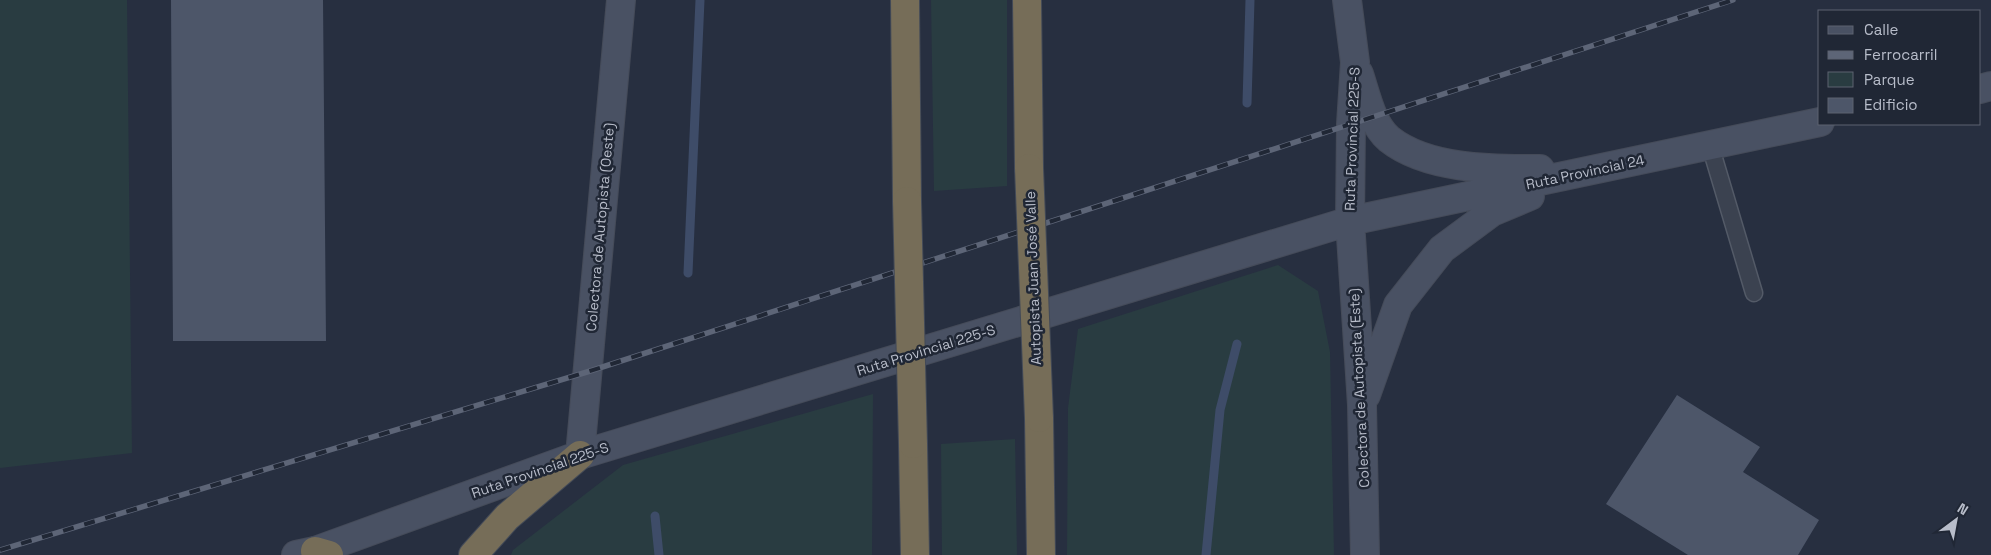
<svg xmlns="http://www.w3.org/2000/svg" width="1991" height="555" viewBox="0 0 1991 555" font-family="'Space Grotesk',sans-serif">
<rect width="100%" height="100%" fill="#272f40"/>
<path fill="#293c41" d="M0,0H127L132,453L0,468Z
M931,0H1007V186L934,191Z
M1278,265L1318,291L1330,352L1334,555H1067L1068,408L1078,329Z
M873,394L872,555H511L513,550L623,465Z
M1015,439L1017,555H942L941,444Z"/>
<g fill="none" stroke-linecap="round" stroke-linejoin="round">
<path stroke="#3e4c68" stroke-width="9" d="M1247,103L1250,0
M688,273L700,0
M655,516L659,555
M1206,555L1220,410L1237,344"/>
</g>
<path fill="#4d5669" d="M171,0H323L326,341H173Z
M1677,395L1760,447L1743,472L1819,520L1798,555H1688L1606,504Z"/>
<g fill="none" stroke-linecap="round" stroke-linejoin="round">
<g stroke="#535a67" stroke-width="19">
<path id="service" d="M1710,145L1754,293"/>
</g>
<g stroke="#454b59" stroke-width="30">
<path id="secondary" d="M1347,0L1355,62L1351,124L1350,221L1362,405L1365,555
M1359,74C1366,95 1372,125 1389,139C1428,170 1494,169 1540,169
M1980,89L1991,86
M1366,395L1398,305L1442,249L1492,212L1530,196
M580,455L621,0
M296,555L315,551L580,455L1350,221L1820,122"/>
</g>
<g stroke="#434a57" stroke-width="30">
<path id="motorway" d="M905,0L907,201
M1027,0L1029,168
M1039,418L1041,555
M913,444L915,555
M315,551L329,555
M473,555L507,517L580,455"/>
</g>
<use href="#service" stroke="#3b4250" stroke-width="16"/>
<use href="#secondary" stroke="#495163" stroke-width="28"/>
<use href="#motorway" stroke="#766d58" stroke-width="28"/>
<g stroke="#5d6577" stroke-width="5.5">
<path id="rail" d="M0,550L587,372L1733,0"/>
</g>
<use href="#rail" stroke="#202735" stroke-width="4" stroke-dasharray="11" stroke-linecap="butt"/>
<g stroke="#434a57" stroke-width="30" stroke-linecap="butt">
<path id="motorway-bridge" d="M1029,168L1039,418
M907,201L913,444"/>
</g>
<use href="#motorway-bridge" stroke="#766d58" stroke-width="28"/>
</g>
<g text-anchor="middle" stroke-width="5" stroke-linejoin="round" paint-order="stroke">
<g font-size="14" fill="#b8bdca" stroke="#202735">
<text transform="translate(1352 139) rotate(-88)" y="5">Ruta Provincial 225-S</text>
<text transform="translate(1585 172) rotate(-12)" y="5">Ruta Provincial 24</text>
<text transform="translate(600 227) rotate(-85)" y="5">Colectora de Autopista (Oeste)</text>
<text transform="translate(1033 278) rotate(-92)" y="5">Autopista Juan José Valle</text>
<text transform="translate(926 350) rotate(-17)" y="5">Ruta Provincial 225-S</text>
<text transform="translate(1359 388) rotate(-93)" y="5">Colectora de Autopista (Este)</text>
<text transform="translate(540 470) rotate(-19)" y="5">Ruta Provincial 225-S</text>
</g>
</g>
<rect x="1818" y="10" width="162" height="115" fill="#202735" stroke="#5d6371"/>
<rect x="1828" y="26" width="25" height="8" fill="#495163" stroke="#5d6371"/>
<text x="1864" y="35" font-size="15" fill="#b8bdca">Calle</text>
<rect x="1828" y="51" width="25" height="8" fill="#5d6577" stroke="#5d6371"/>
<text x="1864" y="60" font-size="15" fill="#b8bdca">Ferrocarril</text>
<rect x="1828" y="72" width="25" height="15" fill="#293c41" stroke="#5d6371"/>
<text x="1864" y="85" font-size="15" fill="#b8bdca">Parque</text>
<rect x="1828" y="98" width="25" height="15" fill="#4d5669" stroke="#5d6371"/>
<text x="1864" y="110" font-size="15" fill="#b8bdca">Edificio</text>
<g transform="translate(1956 520) rotate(32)" stroke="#202735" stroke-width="4" paint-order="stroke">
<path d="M0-4L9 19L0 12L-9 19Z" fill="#b8bdca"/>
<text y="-8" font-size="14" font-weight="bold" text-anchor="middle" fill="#b8bdca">N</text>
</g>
</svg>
